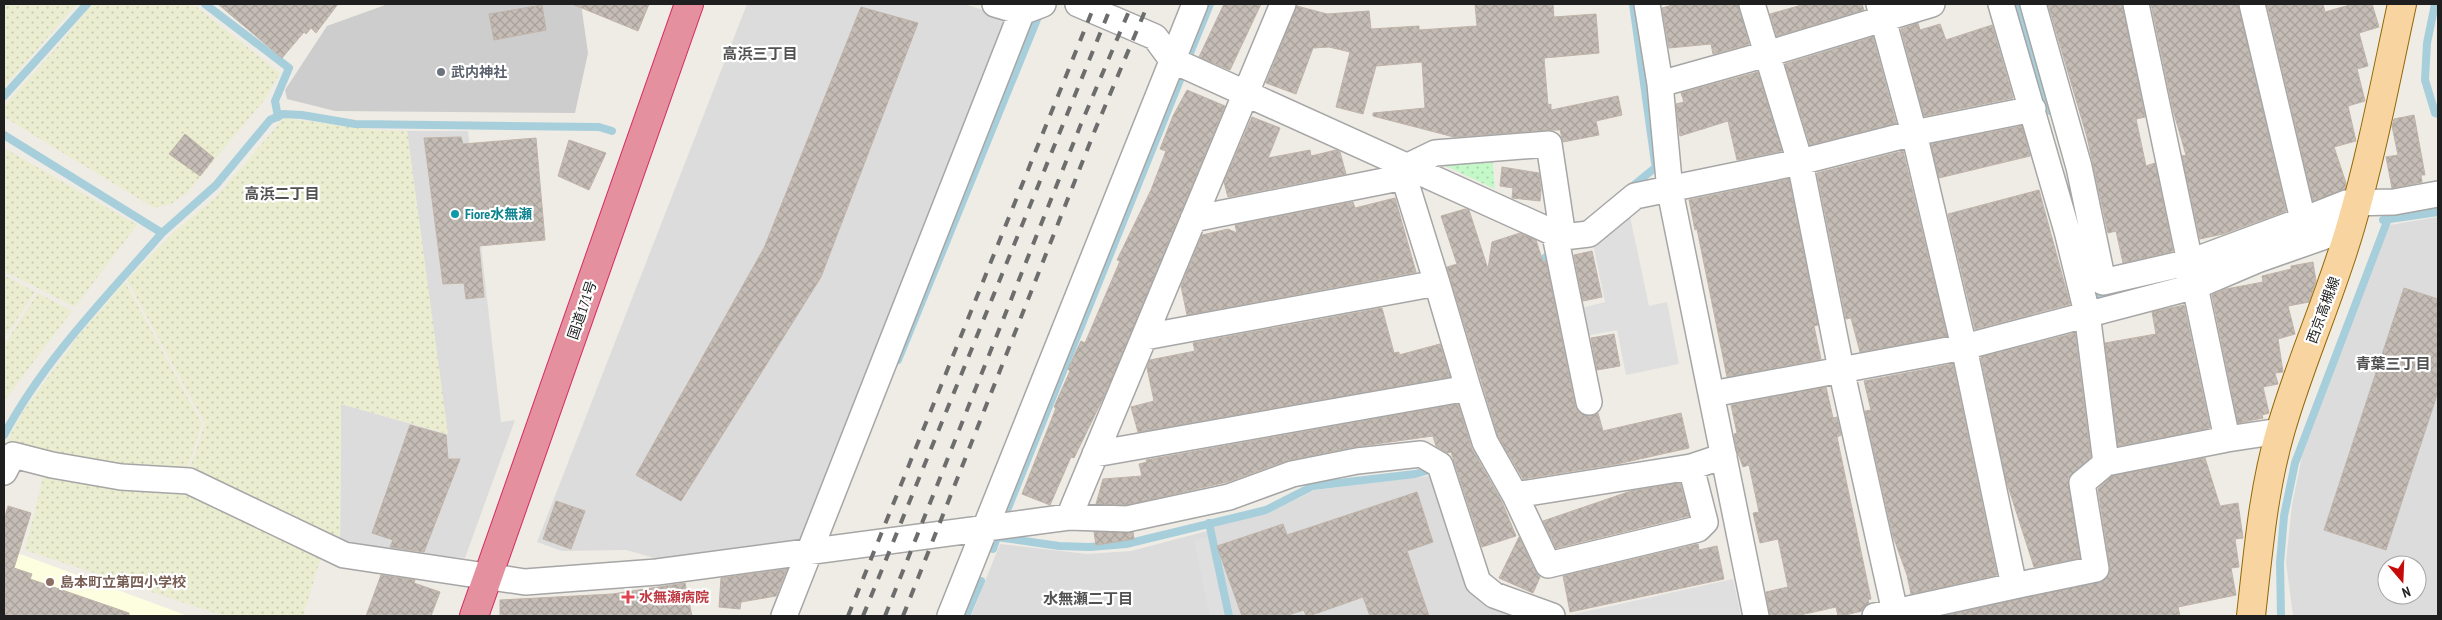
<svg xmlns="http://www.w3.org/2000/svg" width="2442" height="620" viewBox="0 0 2442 620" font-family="'PT Sans Narrow','Noto Sans JP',sans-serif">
<defs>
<pattern id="farmland-dots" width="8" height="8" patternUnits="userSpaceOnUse" patternTransform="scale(1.25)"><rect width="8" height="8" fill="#ebedd1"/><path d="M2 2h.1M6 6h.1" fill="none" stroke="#c9cbb3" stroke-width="1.8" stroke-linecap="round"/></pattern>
<pattern id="park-dots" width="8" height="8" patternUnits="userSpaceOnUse" patternTransform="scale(1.25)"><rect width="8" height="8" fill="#c4f8c9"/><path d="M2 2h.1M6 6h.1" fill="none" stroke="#a8d4ac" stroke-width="1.8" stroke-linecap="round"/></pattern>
<pattern id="building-cross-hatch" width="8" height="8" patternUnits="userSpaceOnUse" patternTransform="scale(1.25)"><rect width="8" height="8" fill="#c4bcb5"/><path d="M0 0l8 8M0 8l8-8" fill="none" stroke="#a8a19b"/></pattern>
</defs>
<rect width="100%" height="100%" fill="#efece5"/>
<path fill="#dddcdc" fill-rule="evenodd" d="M747,4H964L1011,19L802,547L663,567L651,557L626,550L562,551L537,542Z
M407,131H468L501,422L515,420L465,558L340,547L341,404L447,434Z
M2438,217V616H2293L2286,562L2292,505L2302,456L2390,225ZM2387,565H2417V595H2387Z
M1437,475L1476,596L1530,616H1232L1213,525L1267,514L1315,490Z
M1207,531L1225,616H971L1000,544L1087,554L1131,551Z"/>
<path fill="#fdfee0" d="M4,548L188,616H4Z"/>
<path fill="#cdcdcd" d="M388,4H581L588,53L575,113L335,111L287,99L285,90L327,26Z"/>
<path fill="url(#farmland-dots)" d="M4,4H77L4,87Z
M92,4H193L280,73L265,99L188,192L171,204L154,208L4,117V106L52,53Z
M284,118L376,130L407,131L438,360L448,434L341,404L340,547L189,470L205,424L127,280L174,232L216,197Z
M6,149L137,225L75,307L4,271V154Z
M4,275L35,292L4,339Z
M125,282L202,424L186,472L121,470L16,449L7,442L22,413L79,335Z
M38,293L72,311L4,401V345Z
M44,474L188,493L321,557L303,616H224L25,550Z"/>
<path fill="url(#park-dots)" d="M1492,156L1495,189L1433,160Z"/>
<path fill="#dfdfdf" d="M1629,212L1649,306L1667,302L1679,364L1626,375L1617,330L1586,336L1581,308L1605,302L1592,239Z
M1209,536L1226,616H1210L1194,540Z
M1733,579L1741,616H1575V614Z"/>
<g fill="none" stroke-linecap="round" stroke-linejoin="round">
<path stroke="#a7cfdb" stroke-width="8" d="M205,4L289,68L275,101L278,117
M1633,4L1655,163
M2018,4L2050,111
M2435,4L2427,43L2425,80L2435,113L2438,114
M1190,53L1210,4
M4,96L87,4
M4,135L162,233C106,297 44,360 4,435
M1629,189L1656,167
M2383,220L2438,212
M162,233L216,185L270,120L283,114L302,115L355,124L599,127L612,131
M1533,264L1541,261L1555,250
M2095,284L2097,295L2111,292
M898,360L1040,12
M1008,508L1182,75
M1209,523L1229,616
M993,549L997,537L1059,546L1090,547L1126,544L1266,510L1313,486L1415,474L1515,447
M966,616L981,581
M2281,616L2280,563L2284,516L2295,463L2388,219"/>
</g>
<path fill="url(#building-cross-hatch)" stroke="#c0b3a8" d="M218,4H338L316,33L311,28L306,34L304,32L282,58Z
M572,4H649L638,31Z
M1224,4H1261L1230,70L1199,57Z
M1475,4H1553L1554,17L1596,14L1599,53L1544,58L1548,105L1551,104V110L1618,96L1622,115L1596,121L1599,135L1563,142L1560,130H1548L1454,137L1373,116V113L1425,108L1422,62L1376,66L1363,114L1336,107L1350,52L1329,47L1313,48L1296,94L1266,83L1297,6L1327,14L1369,11L1371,29L1419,26V30L1477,26Z
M1676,4H1738L1749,44L1713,54L1711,44L1669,48L1662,8Z
M1805,4H1862L1864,10L1777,36L1770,14Z
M2048,4H2122L2145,117L2136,119L2146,166L2155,163L2173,251L2123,263L2116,231L2108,233L2087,137Z
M2151,4H2238L2286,211L2223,234L2200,239L2182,156L2186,155L2173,110Z
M2267,4H2323L2325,12L2353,4H2372L2379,27L2359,33L2368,66L2357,69L2365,101L2348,106L2356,141L2334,147L2346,183L2345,189L2313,201Z
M542,5L546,30L494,40L489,14Z
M861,7L918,23L821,277L681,501L636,475L764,248Z
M1918,23L1920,30L1940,24L1946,40L1992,25L2013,98L1924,116L1901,29Z
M1873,37L1896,123L1810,145L1785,64Z
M1758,72L1782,151L1737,160L1728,121L1680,136L1676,104L1684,102L1681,93Z
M1187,90L1225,106L1107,390L1074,458L1071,457L1050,505L1022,494L1056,408L1054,407L1070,371L1068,369L1081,341L1085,343L1120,261L1117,260L1151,190L1166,151L1160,149L1173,116Z
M2414,115L2425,175H2421L2422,182L2392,188L2386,157L2398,155L2392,126L2394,119Z
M1252,117L1280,128L1268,158L1310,150L1311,156L1336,150L1340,152L1346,174L1228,197L1224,182Z
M2022,126L2030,156L1939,178L1931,144Z
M185,134L214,158L200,176L169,154Z
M461,137L463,144L536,138L545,240L479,246L484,297L466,299L464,283L443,284L424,138Z
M569,140L606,153L589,190L558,176Z
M1903,151L1947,336L1860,352L1851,318L1846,319L1817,173Z
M1502,167L1539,173L1541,190L1540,201L1512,198L1513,188L1500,186Z
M1789,179L1818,325L1814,326L1821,359L1727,377L1697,229L1695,230L1689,200Z
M2039,190L2070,304L1975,329L1948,214Z
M1395,198L1416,272L1187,315L1181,286L1202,235L1228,229L1237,233L1235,225L1353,202L1355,208Z
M1465,209L1469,210L1488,269L1492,242L1520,233L1536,240L1543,262L1546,261L1575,405L1579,412L1591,416L1598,413L1603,431L1681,413L1689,448L1617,464L1523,479L1498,436L1447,267L1457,264L1441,216Z
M1592,251L1602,297L1583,301L1574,255Z
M2313,262L2316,281L2309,302L2288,306L2295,334L2278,339L2283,372L2275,373L2278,384L2263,387L2269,413L2262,415L2263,418L2238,423L2212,295L2226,289L2263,282L2262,276L2291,269V266Z
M2404,288L2438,299V392L2386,550L2324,530Z
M2184,305L2210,428L2118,446L2105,343L2156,334L2152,312Z
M1382,308L1394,353L1399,352V355L1440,344L1450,377L1138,432L1131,407L1154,401L1147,368L1150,360L1195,351L1193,343Z
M2075,333L2091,457L2068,478L2080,558L2034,567L2006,480L1981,357Z
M1614,334L1620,366L1597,370L1591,338Z
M1953,364L1997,575L1911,594L1907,575L1893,536L1865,411L1871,410L1864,381Z
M1826,387L1833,418L1837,417L1841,435L1837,437L1871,599L1868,600L1869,603L1862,611L1841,616H1838L1836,607L1796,616H1770L1766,592L1788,587L1778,539L1760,543L1753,513L1759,512L1749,465L1743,467L1737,451L1734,434L1737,433L1731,405Z
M1458,404L1472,449L1502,502L1516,536L1482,547L1451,452L1447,453L1436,446L1433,436L1354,447L1289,460L1227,482L1126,505L1096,504L1103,479L1142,476L1139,464L1147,462L1146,460Z
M410,425L446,435L448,459H460L424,552L390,547L393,540L372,533Z
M2205,458L2220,506L2238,503L2243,538L2235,539L2239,567L2231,568L2236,595L2178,607L2180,616H1943L2105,580L2109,574L2110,567L2098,489L2112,476Z
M1680,483L1689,516L1556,548L1543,521L1631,491Z
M1417,492L1433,542L1407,551L1429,616H1370L1363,597L1309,616H1306L1304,610L1285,616H1242L1217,546L1283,524L1287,535Z
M556,501L585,511L571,549L543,539Z
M8,506L31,513L14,568L32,574L30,579L129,613V616H4V520Z
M1094,532H1133L1134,539L1096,545Z
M1519,537L1535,571L1540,577L1533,593L1499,578Z
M1698,544L1699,550L1717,546L1724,579L1570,612L1563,576Z
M787,569L776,596L741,602L740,609L719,607L721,578Z
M381,575L415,580L414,583L440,592L431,616H366Z
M685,583L692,616H500V600L612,594Z"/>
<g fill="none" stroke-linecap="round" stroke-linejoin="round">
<g stroke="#a6a6a6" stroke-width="28">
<path id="street" d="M995,4L1022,12L1043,4
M1078,4L1155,37L1172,60L1563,237L1589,234L1635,196L1800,162L1914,133L2033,109
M1647,4L1660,84L1670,191L1756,616
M1752,4L1800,162L1841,369L1895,612L1875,616
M1879,4L1914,133L1964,347L2014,586L1895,612
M2001,4L2067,231L2087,313L2106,463L2227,439
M2033,4L2079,167L2103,282L2190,262L2303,220L2252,4
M2136,4L2227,439L2280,431
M1660,84L1767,54L1932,4
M1193,219L1404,177L1408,166L1435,153L1549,144L1563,237
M2303,220L2346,203L2394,202L2438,194
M1555,235L1589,402
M1145,337L1437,283L1404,177
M1468,388L1485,442L1515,495L1691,467
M1712,394L1964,347L2196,286L2257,260L2351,227
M1095,454L1468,388L1437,283
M4,472L13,455L52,465L121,477L189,481L344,555L525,582L657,572L1069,517L1127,519L1229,497L1292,474L1357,461L1421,454L1440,465L1478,582L1494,595L1552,616
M1515,495L1548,565L1698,529L1705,522L1691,467L1724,456
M1069,517L1283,4
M2014,586L2096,569L2082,483L2106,463
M784,616L1025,4
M950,616L1195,4"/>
</g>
<g stroke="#946705" stroke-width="30">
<path id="primary" d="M2251,616C2258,554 2263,490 2281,429C2301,360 2331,295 2351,225C2372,153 2386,78 2402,4"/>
</g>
<g stroke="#d52b63" stroke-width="30">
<path id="highway" d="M474,616L689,4"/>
</g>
<use href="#street" stroke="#fff" stroke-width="25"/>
<use href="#primary" stroke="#f8d4a1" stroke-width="28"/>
<use href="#highway" stroke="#e4909e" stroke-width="28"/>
<path stroke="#6d6d6d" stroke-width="4" stroke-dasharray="10 10" stroke-linecap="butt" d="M848,616L1095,4
M863,616L1112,4
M885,616L1081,124L1132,4
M903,616L1095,130L1148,4"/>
</g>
<circle fill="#6b7280" stroke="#fff" stroke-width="2" cx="441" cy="72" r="5"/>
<circle fill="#0f9aa8" stroke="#fff" stroke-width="2" cx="455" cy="214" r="5"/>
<circle fill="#8d6e63" stroke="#fff" stroke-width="2" cx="50" cy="582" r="5"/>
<path fill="#e0444e" stroke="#fff" stroke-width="2" d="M625.5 589.5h5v5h5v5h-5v5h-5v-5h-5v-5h5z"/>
<g text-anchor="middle" stroke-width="4.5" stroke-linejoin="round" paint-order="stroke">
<g font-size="14" font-weight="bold" fill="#5b616d" stroke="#fff" text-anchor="start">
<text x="451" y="77">武内神社</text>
</g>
<g font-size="14" font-weight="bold" fill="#0d838f" stroke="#fff" text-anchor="start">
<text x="465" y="219">Fiore水無瀬</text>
</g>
<g font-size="14" fill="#1f1f1f" stroke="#fff">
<text transform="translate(582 310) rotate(-71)" y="5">国道171号</text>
<text transform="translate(2323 310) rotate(-70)" y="5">西京高槻線</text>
</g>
<g font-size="14" font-weight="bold" fill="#785e54" stroke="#fff" text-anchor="start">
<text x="60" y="587">島本町立第四小学校</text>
</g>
<g font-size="14" font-weight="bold" fill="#be3a42" stroke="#fff" text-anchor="start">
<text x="639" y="602">水無瀬病院</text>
</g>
<g font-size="15" font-weight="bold" fill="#525252" stroke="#fff">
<text x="760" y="59">高浜三丁目</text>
<text x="282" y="199">高浜二丁目</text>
<text x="2393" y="369">青葉三丁目</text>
<text x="1088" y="604">水無瀬二丁目</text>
</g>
</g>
<rect width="2442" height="620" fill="none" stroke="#1f1f1f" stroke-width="10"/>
<g transform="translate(2402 580) rotate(161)"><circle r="24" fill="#ffffff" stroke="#a5a5a5"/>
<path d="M0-4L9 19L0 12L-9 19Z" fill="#c60a07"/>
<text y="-8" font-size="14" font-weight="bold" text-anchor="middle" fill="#1f1f1f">N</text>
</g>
</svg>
